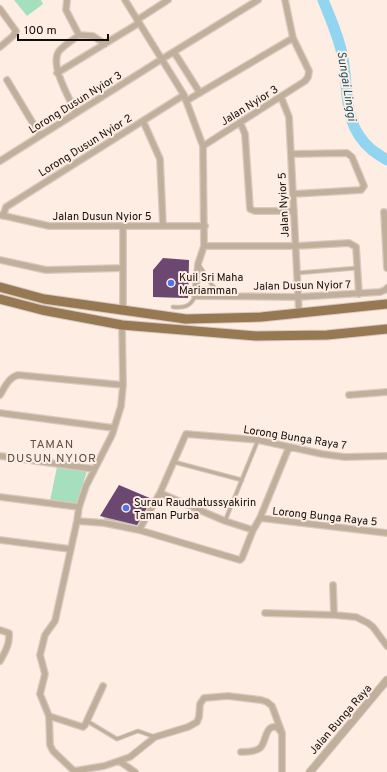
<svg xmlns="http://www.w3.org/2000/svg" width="387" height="772" viewBox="0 0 387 772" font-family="Overpass,sans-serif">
<rect width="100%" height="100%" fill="#fdede3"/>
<path fill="#a6dfbe" d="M14,0H41L43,4L27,16Z
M57,467L87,471L76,505L50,501Z"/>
<path fill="#0003" d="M189,262L188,298L155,297H154Z
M151,500L155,504L141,529L106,520L102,516Z"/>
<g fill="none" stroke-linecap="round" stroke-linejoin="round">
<path stroke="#92d5f0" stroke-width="11" d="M323,0C331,19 339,38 343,58C349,92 342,125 372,150C376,153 382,157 387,160"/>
</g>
<path fill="#6c476f" d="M163,258L189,260L188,298L153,297V270Z
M119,485L152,499L137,525L100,516Z"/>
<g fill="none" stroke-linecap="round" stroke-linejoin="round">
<g stroke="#d8c9c0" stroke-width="5">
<path id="service" d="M199,265L212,285L223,295
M297,273L357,268
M173,307C183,308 191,307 195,296
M174,462L242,480
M225,521L258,440
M87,721L117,739L138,731L155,737"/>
</g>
<g stroke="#d8c9c0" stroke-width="8">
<path id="minor" d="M67,0L66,10L79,35
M125,0L184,95L203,146L204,246L198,264L195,296L298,297L380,292L385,290L387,288
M0,9L16,31L13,36L0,47
M137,20L168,0
M79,35L93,36L105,44
M174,52L200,93
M57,73L139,23
M7,80L40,135
M281,97L289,117L299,313
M186,101L293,38
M76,113C70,99 49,65 59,51C64,45 73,40 79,35
M143,121L160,159L163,226
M240,122L245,134L250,209L255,211H294
M203,146L305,81L308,77L309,71L293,38L285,0
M291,154L347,153L352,157L364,186L361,190L293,194
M0,161L162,59L258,0
M384,212L387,268
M0,215L49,226H205
M3,216L6,207L184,95
M204,246H296L349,243L356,247L359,294
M0,260L46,270L123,268
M123,310V226
M0,395C5,387 8,378 18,375L123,385
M349,395L387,392
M0,413L114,428
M0,456L94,469
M160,493L225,521L253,530
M0,497L79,507
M260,518L387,533
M77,521L104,523L139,530L240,560L242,558L253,530L260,518L289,447
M139,530L160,493L186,434L258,440L322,454L345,457L387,456
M0,540L70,549
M333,585L334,615
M265,613L334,615L356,617L368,623L373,627L387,646
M0,630L9,633C10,644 5,652 0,661
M49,716L83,727L85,725L103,686
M241,752C247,752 255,752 260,748C267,742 264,725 277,727L281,732
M119,761L135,772
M74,771L104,766L130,757L155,737L188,727L197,722L199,717L200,704L204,698L228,696L261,700L267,702L272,706L282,733V772
M75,772L53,751L50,745L49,716L40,694L45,674L40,655L45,635L55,621L77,521L79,507L86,486L112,435L121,406L123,385L122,325"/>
</g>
<g stroke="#d8c9c0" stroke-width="9">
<path id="tertiary" d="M310,772L387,680"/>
</g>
<g stroke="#d8c9c0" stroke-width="11">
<path id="primary" d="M0,287L44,299L186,319L261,317L387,304
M0,299L42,310L122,325L256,336L327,335L387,329"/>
</g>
<use href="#service" stroke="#c0af9b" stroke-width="3"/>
<use href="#minor" stroke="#c0af9b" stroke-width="5.5"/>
<use href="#tertiary" stroke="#c0af9b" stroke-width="7"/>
<use href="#primary" stroke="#967852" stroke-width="9"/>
</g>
<g fill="#5072e6" stroke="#fdede3" stroke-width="1.5">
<circle cx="171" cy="283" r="4"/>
<circle cx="126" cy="508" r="4"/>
</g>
<g text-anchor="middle" stroke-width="4" stroke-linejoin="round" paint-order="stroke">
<g font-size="11" fill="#130d09" stroke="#fdede3">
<text transform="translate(75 102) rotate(-32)" y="4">Lorong Dusun Nyior 3</text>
<text transform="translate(249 105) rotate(-32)" y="4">Jalan Nyior 3</text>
<text transform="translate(85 145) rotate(-32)" y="4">Lorong Dusun Nyior 2</text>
<text transform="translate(283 205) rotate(-93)" y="4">Jalan Nyior 5</text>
<text x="102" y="220">Jalan Dusun Nyior 5</text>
<text transform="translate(302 285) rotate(-1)" y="4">Jalan Dusun Nyior 7</text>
<text transform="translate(295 437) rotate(9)" y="4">Lorong Bunga Raya 7</text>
<text transform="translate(325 516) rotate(6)" y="4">Lorong Bunga Raya 5</text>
<text transform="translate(340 719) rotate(-49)" y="4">Jalan Bunga Raya</text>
</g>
<g font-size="11" fill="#130d09" stroke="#fdede3" text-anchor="start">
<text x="179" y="281">Kuil Sri Maha<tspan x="179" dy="13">Mariamman</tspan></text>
<text x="134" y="506">Surau Raudhatussyakirin<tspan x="134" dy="13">Taman Purba</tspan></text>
</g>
<g font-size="12" font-style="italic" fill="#1d5466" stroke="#fdede3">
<text transform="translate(347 86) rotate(81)" y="4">Sungai Linggi</text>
</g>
<g font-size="12" letter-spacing="1" fill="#5f4e44" stroke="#fdede3">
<text x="52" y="448">TAMAN<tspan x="52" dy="14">DUSUN NYIOR</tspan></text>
</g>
</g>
<path d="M18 34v6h90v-6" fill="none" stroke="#130d09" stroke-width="2"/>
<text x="24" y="34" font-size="12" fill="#130d09" stroke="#fdede3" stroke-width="3" paint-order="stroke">100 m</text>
</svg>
